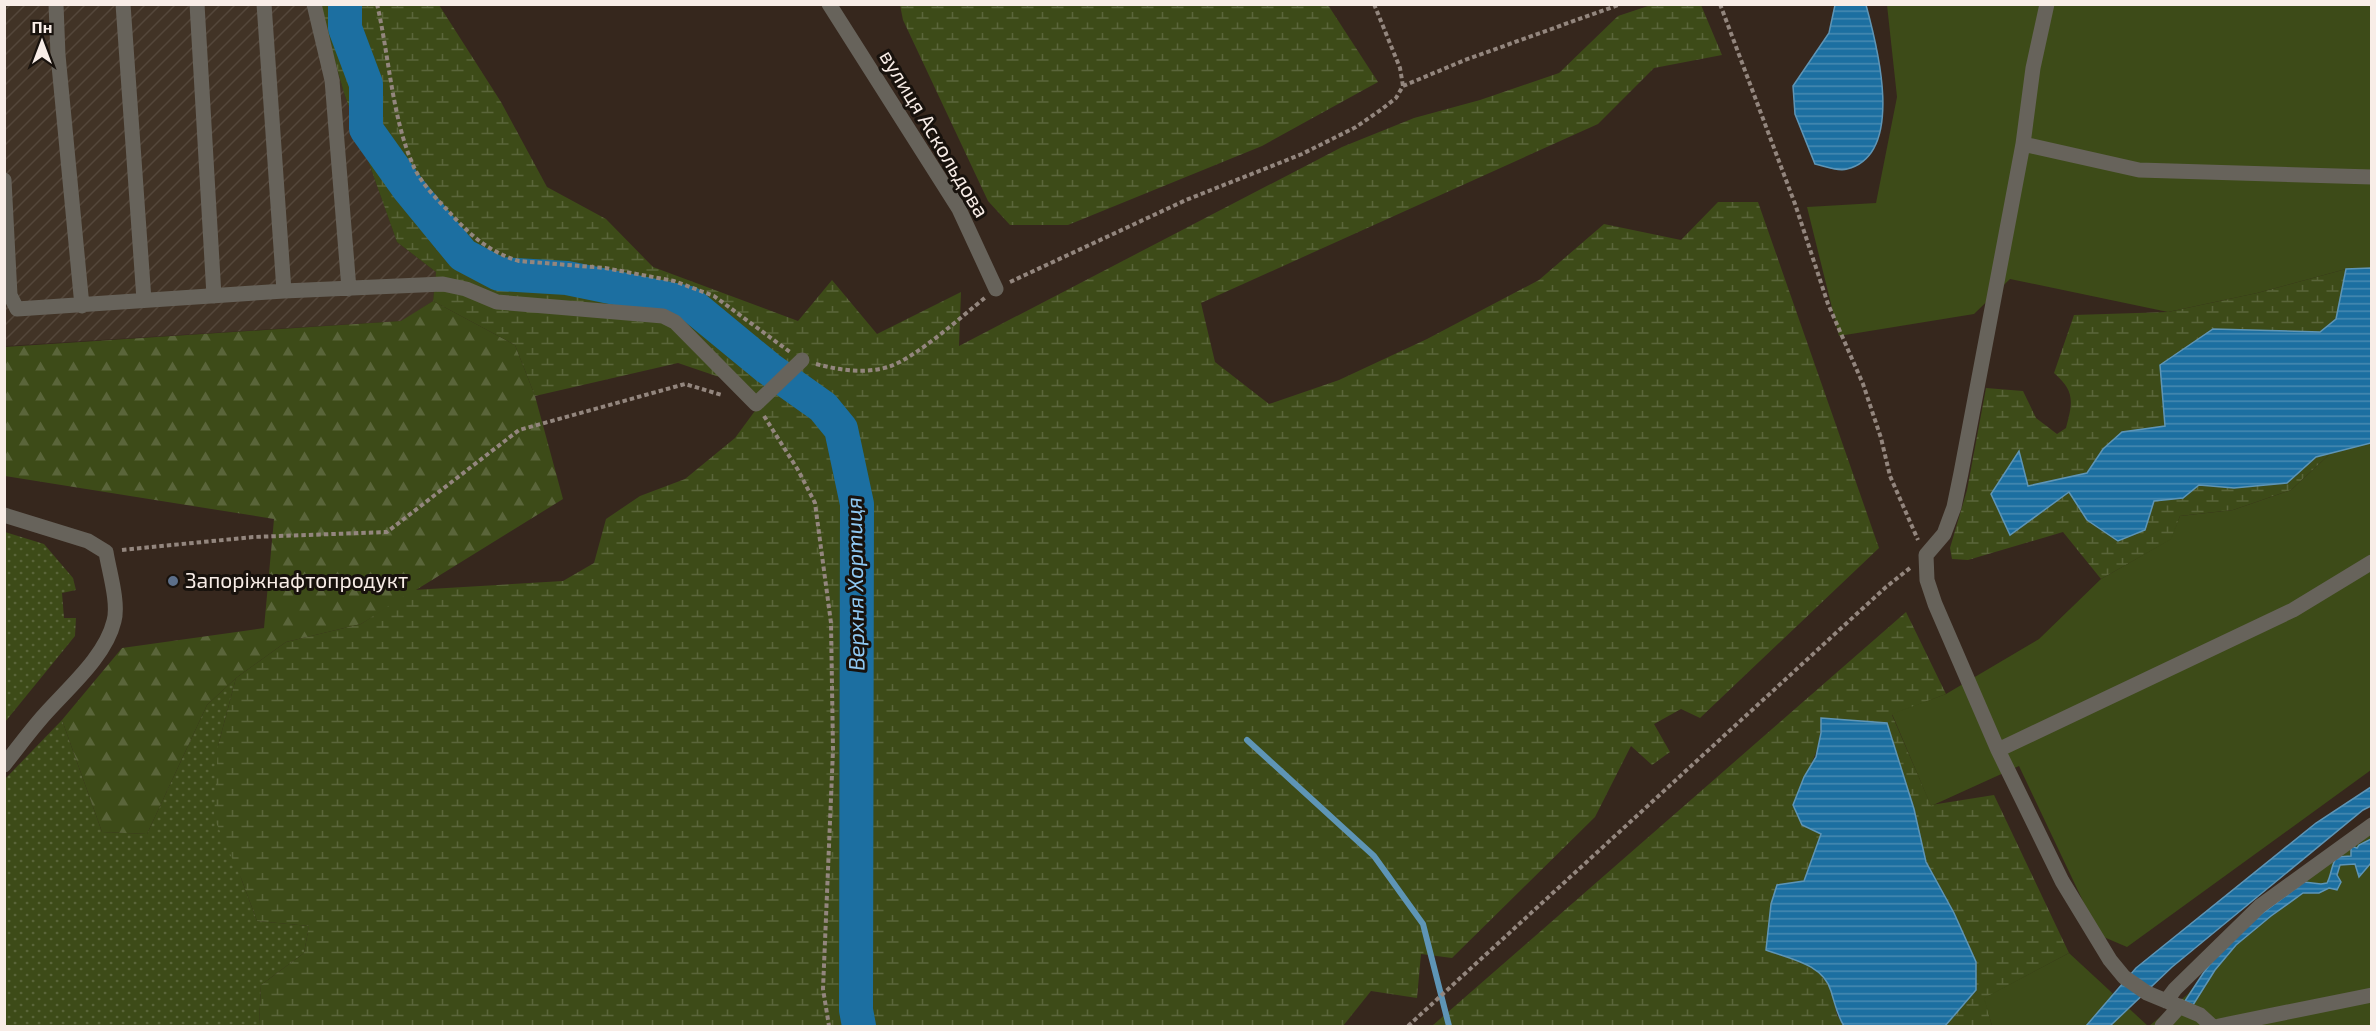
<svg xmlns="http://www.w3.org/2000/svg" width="2376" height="1031" viewBox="0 0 2376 1031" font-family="'Exo 2',sans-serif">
<defs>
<pattern id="industrial-furrows" width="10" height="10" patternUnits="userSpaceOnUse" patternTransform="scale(1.5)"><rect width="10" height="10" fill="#413326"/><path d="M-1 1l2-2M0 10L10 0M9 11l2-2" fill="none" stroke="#54473b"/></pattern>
<pattern id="grass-dots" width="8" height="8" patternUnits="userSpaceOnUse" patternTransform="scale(1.5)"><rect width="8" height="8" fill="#3d4b18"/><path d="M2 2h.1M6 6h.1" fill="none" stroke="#5a653a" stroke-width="1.8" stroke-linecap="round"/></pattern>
<pattern id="forest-firs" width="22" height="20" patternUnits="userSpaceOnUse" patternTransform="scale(1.5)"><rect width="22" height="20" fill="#3d4b18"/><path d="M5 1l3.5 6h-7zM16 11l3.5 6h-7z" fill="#5a653a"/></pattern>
<pattern id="wetland-marsh" width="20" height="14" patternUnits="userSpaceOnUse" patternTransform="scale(1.5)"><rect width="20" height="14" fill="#3d4b18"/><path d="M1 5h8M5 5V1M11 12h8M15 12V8" fill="none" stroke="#5a653a"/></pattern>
<pattern id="water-rules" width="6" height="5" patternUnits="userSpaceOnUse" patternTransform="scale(1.5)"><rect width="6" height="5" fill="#1c6fa1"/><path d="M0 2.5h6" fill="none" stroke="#498bb2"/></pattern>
</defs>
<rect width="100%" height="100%" fill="#36271d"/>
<path fill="url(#industrial-furrows)" d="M5,5H319L344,93L397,242L436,272L433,301L402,321L5,346Z"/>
<path fill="url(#grass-dots)" d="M5,532L44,544L73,578L76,590L62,593L64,618H76L75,636L5,722Z
M236,678L218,746L241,878L257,921L309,926L304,953L261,985L259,1026H5L4,780L62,720L102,832L147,834L207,705Z"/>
<path fill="url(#forest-firs)" d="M433,301L515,345L535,396L563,499L361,624L286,642L236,678L207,705L147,834L102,832L62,720L122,648L264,628L274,519L5,476L4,347L401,321Z"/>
<path fill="url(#wetland-marsh)" d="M319,5H439L501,102L547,187L606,219L653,267L798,321L832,280L877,334L961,292L959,346L1342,147L1414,118L1480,100L1559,73L1618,16L1651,5H1701L1722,55L1654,68L1598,124L1201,303L1215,362L1269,404L1339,380L1427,339L1539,280L1604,224L1681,240L1718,202H1758L1879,548L1700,718L1681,709L1654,724L1670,752L1652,765L1631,746L1595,817L1452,958L1421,954L1417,998L1371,991L1343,1026H259L261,985L304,953L309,926L257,921L241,878L214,818L218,746L236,678L286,642L361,624L413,590L563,581L594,563L606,519L640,496L685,479L735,438L760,404L728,380L678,363L535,396L515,345L433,301L436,272L397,242L344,93Z
M900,5H1328L1378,82L1262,146L1068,225H1010L988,201L903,20Z
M2371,268V443L2331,453L2291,490L2233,510L2180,516L2172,539L2101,579L2063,532L1968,560L1952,559L1950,548L1967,490L1986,388L2023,391L2036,418L2057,434L2066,428C2073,402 2075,391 2054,373L2074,315L2168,312L2257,293L2346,269Z
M1906,612L1946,694L1892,715L1931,805L1994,795L2069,953L1985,998L1992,1026H1945L1976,990V962L1954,913L1926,862L1914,809L1887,724L1822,718C1819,744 1818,754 1804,777L1821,834L1804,881L1816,968L1831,988L1837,1015L1844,1026H1432Z"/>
<path fill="#3d4b18" d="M1887,5H2371V268L2346,269L2257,293L2168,312L2010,279L1974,314L1839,336L1807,207L1876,203L1897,97Z
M2371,443V770L2127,947L2099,935L2019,766L1931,806L1892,714L1946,694L2039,639L2101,579L2171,539L2180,516L2233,510L2291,490L2331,453Z
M2371,832V1026H2149L2188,994L2232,936Z
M2069,953L2148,1026H1992L1984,998Z"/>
<path fill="url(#water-rules)" stroke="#5e95b6" stroke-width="1.5" d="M1835,5H1866C1877,45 1906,154 1847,169C1838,172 1824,166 1815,164L1795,114L1793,86L1829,33Z
M2371,268V443L2316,457L2287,483L2234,488L2199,485L2183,498L2154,501L2145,530L2118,541L2087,520L2069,492L2010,535L1991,494L2019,451L2028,486L2087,473L2103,449L2122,432L2165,426L2160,365L2213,329L2320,332L2336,319L2346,269Z
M1821,718L1887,723L1914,809L1926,862L1954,913L1976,962V990L1945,1026H1844C1837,1015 1835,1004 1831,991C1823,964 1790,959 1766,950L1771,904L1777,885L1804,881L1821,834L1802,825L1793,805L1804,777L1816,757L1821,733Z
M2371,787V806L2363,810L2172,967L2110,1026H2086L2136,968L2316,823Z
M2371,839V863L2359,877L2355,864L2340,865L2337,875L2341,882L2337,890L2329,888L2319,893H2303L2271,916L2236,945L2215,970L2193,1005L2185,1001L2204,972L2232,936L2304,882L2321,884L2327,883C2332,874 2331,864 2337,857L2351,856V846L2357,848L2359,845Z"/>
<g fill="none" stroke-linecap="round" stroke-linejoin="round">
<path stroke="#5e95b6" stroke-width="6" d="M1247,740L1374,856L1423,924L1449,1026"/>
<path stroke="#1c6fa1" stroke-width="34" d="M345,4V28L366,84V129L408,188L463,255L499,274L567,278L689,303L768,368L823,407L841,429L857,504L856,1010L859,1026"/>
<path stroke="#93867e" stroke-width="4" stroke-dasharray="4.5 3" stroke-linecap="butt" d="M377,4C389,55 392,118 413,165C421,184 438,200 452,215C471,236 491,253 519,261L605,268L674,281L714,296L790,352
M1374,4L1400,68L1403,86
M1720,4L1795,204L1828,304L1863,384L1881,438L1890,476L1918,540
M1010,282L1186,200L1302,154L1356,127L1382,109L1396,98L1403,86L1465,60L1621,4
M816,364C839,370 864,374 888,367C916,358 962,316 986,297
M764,416L798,470L815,503L831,623L833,750L823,989L829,1026
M122,550L253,537L387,532L519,430L685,384L722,395
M1408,1026L1886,587L1910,568"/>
<path stroke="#67635b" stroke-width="15" d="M56,4L58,55L82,306
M123,4L144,300
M197,4L214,296
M264,4L284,291
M314,4L332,80L349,289
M829,4L959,209L996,289
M2047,4L2033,68L2023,144L1961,473L1954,507L1944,534L1926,555L1927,580L1935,604L1998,750L2062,881L2110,960L2124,977L2147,993L2200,1015L2212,1026
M2023,144L2139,170L2372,177
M4,180L10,295L17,309L284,291L443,284L466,289L497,302L663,316L675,322L756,404L802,360
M4,515L88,541L106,552C109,571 119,603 114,621C105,659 63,692 39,721C27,735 16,750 4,765
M1998,750L2293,610L2372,562
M2166,1001L2175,989L2260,906L2372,825
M2162,1026L2180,1006
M2219,1026L2372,995"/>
</g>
<circle fill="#5c6f8a" stroke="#18120d" stroke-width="2" cx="173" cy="581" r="6"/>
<g text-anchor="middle" stroke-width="6" stroke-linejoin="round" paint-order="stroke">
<g font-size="21" fill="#f8ede7" stroke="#18120d">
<text transform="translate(934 134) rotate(59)" y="7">вулиця Аскольдова</text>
</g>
<g font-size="21" fill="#f8ede7" stroke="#18120d" text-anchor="start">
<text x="185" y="588">Запоріжнафтопродукт</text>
</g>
<g font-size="22" font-style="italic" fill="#90c9f3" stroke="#18120d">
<text transform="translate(855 584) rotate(-91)" y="8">Верхня Хортиця</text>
</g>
</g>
<rect width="2376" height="1031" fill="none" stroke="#f8ede7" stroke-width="12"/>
<g transform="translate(42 42)" stroke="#18120d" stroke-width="4.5" paint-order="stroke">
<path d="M0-4.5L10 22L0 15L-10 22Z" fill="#f8ede7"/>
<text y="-9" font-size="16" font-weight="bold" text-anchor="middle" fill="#f8ede7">Пн</text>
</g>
</svg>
